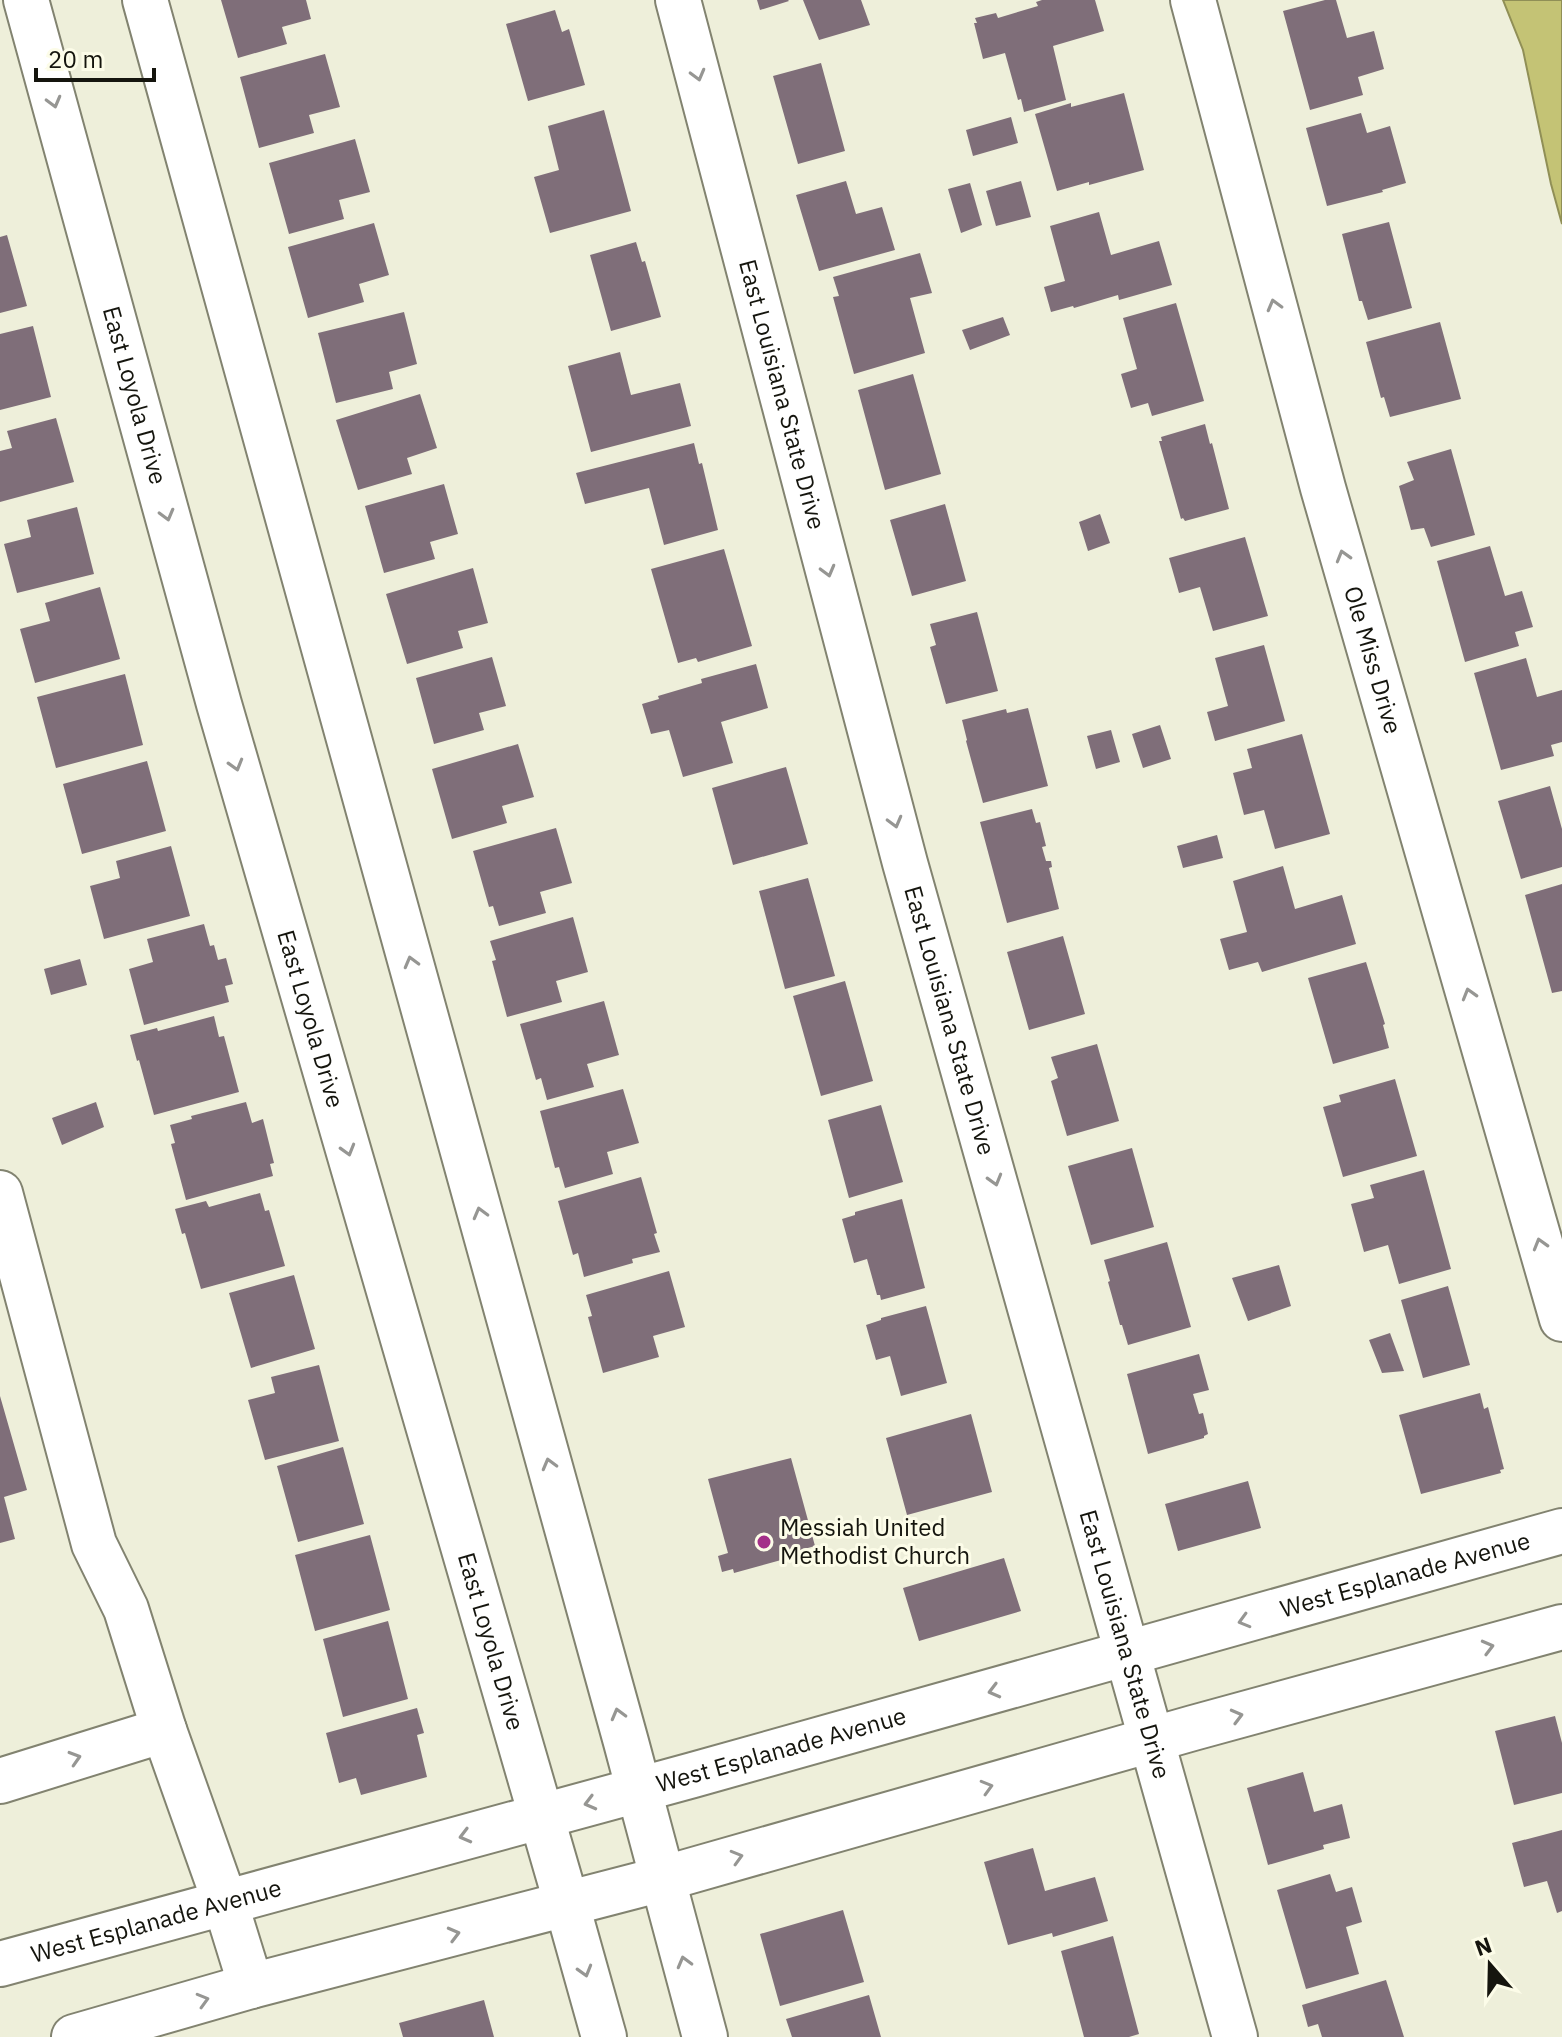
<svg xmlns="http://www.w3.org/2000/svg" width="1562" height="2037" viewBox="0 0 1562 2037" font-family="'IBM Plex Sans',sans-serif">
<rect width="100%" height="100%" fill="#eeefda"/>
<path fill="#c4c375" stroke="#908f56" stroke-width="2" d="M1503,0H1562V224L1551,184L1523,50Z"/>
<path fill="#7f6e79" d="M221,0H306L311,19L282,27L287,44L238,58Z
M757,0H788L789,1L760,10Z
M803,0H861L870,25L819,40Z
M1042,0H1095L1104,31L1053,46L1066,100L1024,112L1021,99L1018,100L1005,53L983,59L974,23H977L975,18L996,13L998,18L1038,6L1036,2Z
M1325,0H1336L1347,38L1374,31L1384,69L1358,77L1363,95L1310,110L1283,11Z
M555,10L562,32L569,29L585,85L528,101L506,24Z
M325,54L340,107L309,115L314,133L259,148L240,77Z
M821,63L845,151L798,164L773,76Z
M1124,93L1144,170L1089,185V182L1057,191L1035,114L1071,103V107Z
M604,110L631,211L550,233L534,177L559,170L548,126Z
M1361,113L1367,133L1390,126L1406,183L1382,190L1383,192L1327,206L1306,128Z
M1011,117L1018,143L973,156L966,130Z
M355,139L370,192L339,200L344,219L289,234L269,163Z
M846,181L856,214L882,207L895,250L819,271L796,195Z
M1021,181L1031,217L996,226L986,191Z
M970,183L982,225L961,233L948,189Z
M1099,212L1111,255L1159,241L1172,285L1119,300L1118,295L1074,308L1073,306L1051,312L1044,287L1065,281L1050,226Z
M1389,222L1412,308L1368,320L1362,301H1359L1342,234Z
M374,223L389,275L359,284L364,302L308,318L288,247Z
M7,235L27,306L0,313V237Z
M636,242L642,262L645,261L661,317L611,331L590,255Z
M920,253L932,293L910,298L925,353L854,374L833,297L839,296L833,277Z
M1176,303L1204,401L1152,416L1148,403L1131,408L1121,374L1137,369L1123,318Z
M404,312L417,364L389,372L393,389L336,403L318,333Z
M1003,317L1010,335L970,350L962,330Z
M1440,322L1461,399L1390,417L1384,397L1381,398L1366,342Z
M33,326L51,397L0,410V334Z
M620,352L631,395L680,383L691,426L591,452L568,366Z
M913,374L941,474L885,490L858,390Z
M420,394L437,448L407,458L412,474L358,490L336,420Z
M56,418L74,482L0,502V451L12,448L7,431Z
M1205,424L1210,444L1212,443L1229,509L1185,521L1183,518L1181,519L1159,441H1162L1161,437Z
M694,443L699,464L702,463L718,530L664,545L649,488L585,504L576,473Z
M1451,449L1475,535L1431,547L1424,528L1411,530L1399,486L1414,480L1407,462Z
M444,484L458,534L430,542L435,559L384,573L365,506Z
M945,504L966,581L912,596L890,520Z
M77,507L94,574L17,593L4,544L31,537L27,520Z
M1100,514L1110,543L1088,551L1079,522Z
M1245,537L1268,616L1213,631L1200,587L1179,593L1169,558Z
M1490,546L1505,596L1522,591L1533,627L1515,632L1519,646L1465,662L1437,561Z
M724,549L752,646L698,662L696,658L678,663L651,569Z
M473,568L488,623L458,631L463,648L407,664L386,594Z
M100,587L120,659L35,683L20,629L50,621L45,603Z
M977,612L998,691L946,704L930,647L936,645L930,624Z
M1264,645L1285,721L1215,741L1207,712L1228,706L1215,658Z
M492,657L506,706L479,713L484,730L434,744L416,678Z
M1526,658L1537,697L1562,690V742L1551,745L1554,756L1501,770L1474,673Z
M756,664L768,708L721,722L733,763L683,777L669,730L651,734L642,704L659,699L658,696L702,683L701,679Z
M125,674L143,745L56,768L37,697Z
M1028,708L1048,786L983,803L966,741L967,740L962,720L1006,709L1007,713Z
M1160,725L1171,759L1143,768L1132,734Z
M1111,730L1120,762L1096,769L1087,736Z
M1302,734L1330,834L1275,849L1264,810L1244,815L1233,773L1252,768L1247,749Z
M518,744L534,797L502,806L507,823L452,839L432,769Z
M147,761L166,831L82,854L63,784Z
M786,767L808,844L733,865L712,788Z
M1550,786L1562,829V867L1521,879L1498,801Z
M1032,809L1036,823L1040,822L1046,846L1042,847L1046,861H1051L1052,867L1049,868L1059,909L1007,923L980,822Z
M556,828L572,883L540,892L546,913L499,926L493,906L489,907L473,851Z
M1217,835L1223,858L1183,868L1177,846Z
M171,846L190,916L104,939L90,886L120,878L116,861Z
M1283,866L1295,909L1342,895L1356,944L1262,972L1258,962L1229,970L1220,939L1247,932L1233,881Z
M808,878L835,976L785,989L759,891Z
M1562,884V991L1552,993L1525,895Z
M573,917L588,972L556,981L562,1002L507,1017L492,961L496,960L490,941Z
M204,924L210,946L214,945L218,960L226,958L233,984L225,986L229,1002L144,1025L129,969L153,962L147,939Z
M1063,936L1085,1014L1029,1030L1007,952Z
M80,959L87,985L51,995L44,969Z
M1366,962L1385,1024L1383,1025L1389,1048L1333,1064L1308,978Z
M845,981L873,1081L821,1096L793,996Z
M604,1001L619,1055L587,1064L594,1087L547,1100L541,1078L536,1080L520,1024Z
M214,1016L219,1037L224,1036L239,1092L154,1115L139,1060L137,1061L130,1035L157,1028L158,1031Z
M1097,1044L1119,1121L1067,1136L1051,1081L1058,1078L1051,1057Z
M1395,1079L1417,1156L1343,1177L1323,1107L1341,1102L1339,1095Z
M623,1089L639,1143L607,1152L613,1174L565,1188L559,1167L555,1168L540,1111Z
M96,1102L104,1127L62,1145L52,1118Z
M246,1102L252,1123L263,1119L274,1163L270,1164L273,1176L186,1200L171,1144L175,1143L170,1125L192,1119L191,1116Z
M881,1105L903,1182L849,1198L828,1120Z
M1132,1148L1154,1227L1091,1245L1068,1166Z
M1424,1170L1451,1269L1399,1284L1388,1245L1364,1252L1351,1204L1374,1198L1370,1185Z
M641,1177L657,1233L654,1234L660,1252L632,1259L633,1263L584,1277L578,1253L573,1255L558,1201Z
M260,1193L265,1211L269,1210L285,1266L201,1289L185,1233L182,1234L175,1209L206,1201L209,1207Z
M902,1199L925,1288L881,1300L880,1295H877L867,1259L854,1263L842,1219L855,1215V1212Z
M1167,1242L1191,1327L1128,1345L1122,1325H1120L1108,1282L1110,1281L1104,1260Z
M1279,1265L1291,1306L1248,1321L1232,1278Z
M669,1271L685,1327L653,1336L659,1357L603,1373L588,1317L592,1316L586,1295Z
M294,1275L315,1349L251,1368L229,1293Z
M1448,1286L1470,1365L1423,1378L1401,1300Z
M926,1306L947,1383L901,1396L890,1356L876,1360L866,1325L881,1320V1318Z
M1390,1333L1404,1371L1382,1373L1369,1340Z
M1199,1354L1209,1390L1193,1394L1199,1414L1203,1413L1208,1434L1204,1436V1438L1148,1454L1127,1374Z
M319,1365L339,1441L265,1460L248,1400L275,1393L271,1377Z
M1480,1393L1484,1409L1488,1407L1504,1469L1500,1470L1501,1473L1421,1494L1399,1415Z
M0,1396L27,1490L4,1497L15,1539L0,1543Z
M971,1414L992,1492L907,1515L886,1438Z
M343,1447L364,1524L298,1542L277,1466Z
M791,1458L815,1546L790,1553L792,1557L734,1573L733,1569L722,1572L718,1556L728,1553L708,1479Z
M1248,1481L1261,1528L1178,1551L1165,1504Z
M370,1535L390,1610L315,1631L295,1555Z
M1004,1558L1021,1611L919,1641L903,1588Z
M388,1621L408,1699L343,1717L323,1639Z
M417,1708L424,1733L417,1735L427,1777L361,1795L356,1778L339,1783L326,1733Z
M1555,1716L1562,1743V1793L1514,1805L1495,1731Z
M1303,1772L1314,1812L1342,1804L1350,1838L1323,1845L1324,1849L1268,1865L1247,1788Z
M1562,1830V1911L1557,1913L1547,1881L1524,1887L1512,1843Z
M1033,1848L1045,1891L1095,1877L1108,1921L1053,1937L1052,1933L1008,1945L984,1862Z
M1330,1874L1336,1892L1352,1887L1362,1922L1346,1927L1359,1974L1306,1989L1277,1890Z
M843,1910L864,1982L780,2006L760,1934Z
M1113,1936L1139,2034L1129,2037H1084L1061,1951Z
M1386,1980L1404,2037H1322L1318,2024L1308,2027L1302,2005Z
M869,1995L881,2037H792L786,2019Z
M484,2000L494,2037H403L399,2023Z"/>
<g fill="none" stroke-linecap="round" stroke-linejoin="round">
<g stroke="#828370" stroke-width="48">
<g id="minor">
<path id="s1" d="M26,0L219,704L567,1905L604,2037"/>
<path d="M145,0L626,1742L705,2037"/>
<path id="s2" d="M678,0L905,863L1235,2037"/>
<path id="s3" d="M1193,0L1323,488L1562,1319"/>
<path d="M0,1193L94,1544L126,1609L164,1730L225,1902"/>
<path d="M0,1781L164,1730"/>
</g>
</g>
<g stroke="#828370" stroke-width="48">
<g id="major">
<path d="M225,1902L251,1986"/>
<path id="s4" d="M0,1964L693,1775L1562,1531"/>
<path d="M74,2037L251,1986L662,1879L1193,1728L1562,1627"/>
</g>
</g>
<use href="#minor" stroke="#fff" stroke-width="44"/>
<use href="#major" stroke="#fff" stroke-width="44"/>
</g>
<defs><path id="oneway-chevron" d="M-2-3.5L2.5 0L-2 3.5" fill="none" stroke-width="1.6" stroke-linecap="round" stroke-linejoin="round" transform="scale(2)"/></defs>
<g stroke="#969693">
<use href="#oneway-chevron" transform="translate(698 75) rotate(75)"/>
<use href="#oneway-chevron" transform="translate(54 102) rotate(75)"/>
<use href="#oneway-chevron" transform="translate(1274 305) rotate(-105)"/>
<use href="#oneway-chevron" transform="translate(167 515) rotate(75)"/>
<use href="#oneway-chevron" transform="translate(1343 556) rotate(-106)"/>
<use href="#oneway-chevron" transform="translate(828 571) rotate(75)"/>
<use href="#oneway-chevron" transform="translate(236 765) rotate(74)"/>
<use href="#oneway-chevron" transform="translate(895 822) rotate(75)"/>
<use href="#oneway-chevron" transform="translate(411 962) rotate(-105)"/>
<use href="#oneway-chevron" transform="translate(1469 994) rotate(-106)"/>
<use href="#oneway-chevron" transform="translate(348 1150) rotate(74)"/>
<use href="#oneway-chevron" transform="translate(995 1180) rotate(74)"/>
<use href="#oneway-chevron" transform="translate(480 1213) rotate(-105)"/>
<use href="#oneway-chevron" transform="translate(1540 1244) rotate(-106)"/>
<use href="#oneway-chevron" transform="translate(549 1464) rotate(-105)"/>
<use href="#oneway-chevron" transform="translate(1244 1621) rotate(164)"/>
<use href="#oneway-chevron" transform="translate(1488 1647) rotate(-15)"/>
<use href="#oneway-chevron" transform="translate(994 1691) rotate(165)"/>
<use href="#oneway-chevron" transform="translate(618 1714) rotate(-105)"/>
<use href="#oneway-chevron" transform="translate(1237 1716) rotate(-15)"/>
<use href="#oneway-chevron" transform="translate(75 1758) rotate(-17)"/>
<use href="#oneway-chevron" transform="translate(987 1787) rotate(-16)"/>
<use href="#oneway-chevron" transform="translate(590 1803) rotate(165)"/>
<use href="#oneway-chevron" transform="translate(465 1836) rotate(165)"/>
<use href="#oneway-chevron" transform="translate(737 1857) rotate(-16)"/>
<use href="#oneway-chevron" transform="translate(454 1934) rotate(-15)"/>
<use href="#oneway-chevron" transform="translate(684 1962) rotate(-105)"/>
<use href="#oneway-chevron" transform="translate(585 1971) rotate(74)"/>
<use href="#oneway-chevron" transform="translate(203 2000) rotate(-16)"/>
</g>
<circle fill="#a42f89" stroke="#fcfce8" stroke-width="3" cx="764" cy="1542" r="8"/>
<g text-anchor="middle" stroke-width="6" stroke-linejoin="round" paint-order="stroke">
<g font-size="24" fill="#15150e" stroke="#fcfce8">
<text dy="8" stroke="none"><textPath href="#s2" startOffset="408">East Louisiana State Drive</textPath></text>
<text dy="8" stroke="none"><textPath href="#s1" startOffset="410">East Loyola Drive</textPath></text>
<text dy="8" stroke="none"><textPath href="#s3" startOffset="684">Ole Miss Drive</textPath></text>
<text dy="8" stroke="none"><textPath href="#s1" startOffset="1058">East Loyola Drive</textPath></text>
<text dy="8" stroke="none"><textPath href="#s2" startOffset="1056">East Louisiana State Drive</textPath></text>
<text dy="8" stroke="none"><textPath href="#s4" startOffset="1458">West Esplanade Avenue</textPath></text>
<text dy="8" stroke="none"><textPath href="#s1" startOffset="1706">East Loyola Drive</textPath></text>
<text dy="8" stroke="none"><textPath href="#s2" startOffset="1704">East Louisiana State Drive</textPath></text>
<text dy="8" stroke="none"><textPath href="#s4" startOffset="810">West Esplanade Avenue</textPath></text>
<text dy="8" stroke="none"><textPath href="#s4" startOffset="162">West Esplanade Avenue</textPath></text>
</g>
<g font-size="24" fill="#15150e" stroke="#fcfce8" text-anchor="start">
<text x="780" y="1536">Messiah United<tspan x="780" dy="28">Methodist Church</tspan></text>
</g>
</g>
<g transform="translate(1490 1965) rotate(340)" stroke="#fcfce8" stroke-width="6" paint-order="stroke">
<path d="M0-6L14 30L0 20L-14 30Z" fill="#15150e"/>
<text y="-12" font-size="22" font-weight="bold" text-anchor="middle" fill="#15150e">N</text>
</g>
<path d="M36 68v12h118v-12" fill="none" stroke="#15150e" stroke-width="4"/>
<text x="48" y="68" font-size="24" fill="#15150e" stroke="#fcfce8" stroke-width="6" paint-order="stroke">20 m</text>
</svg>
